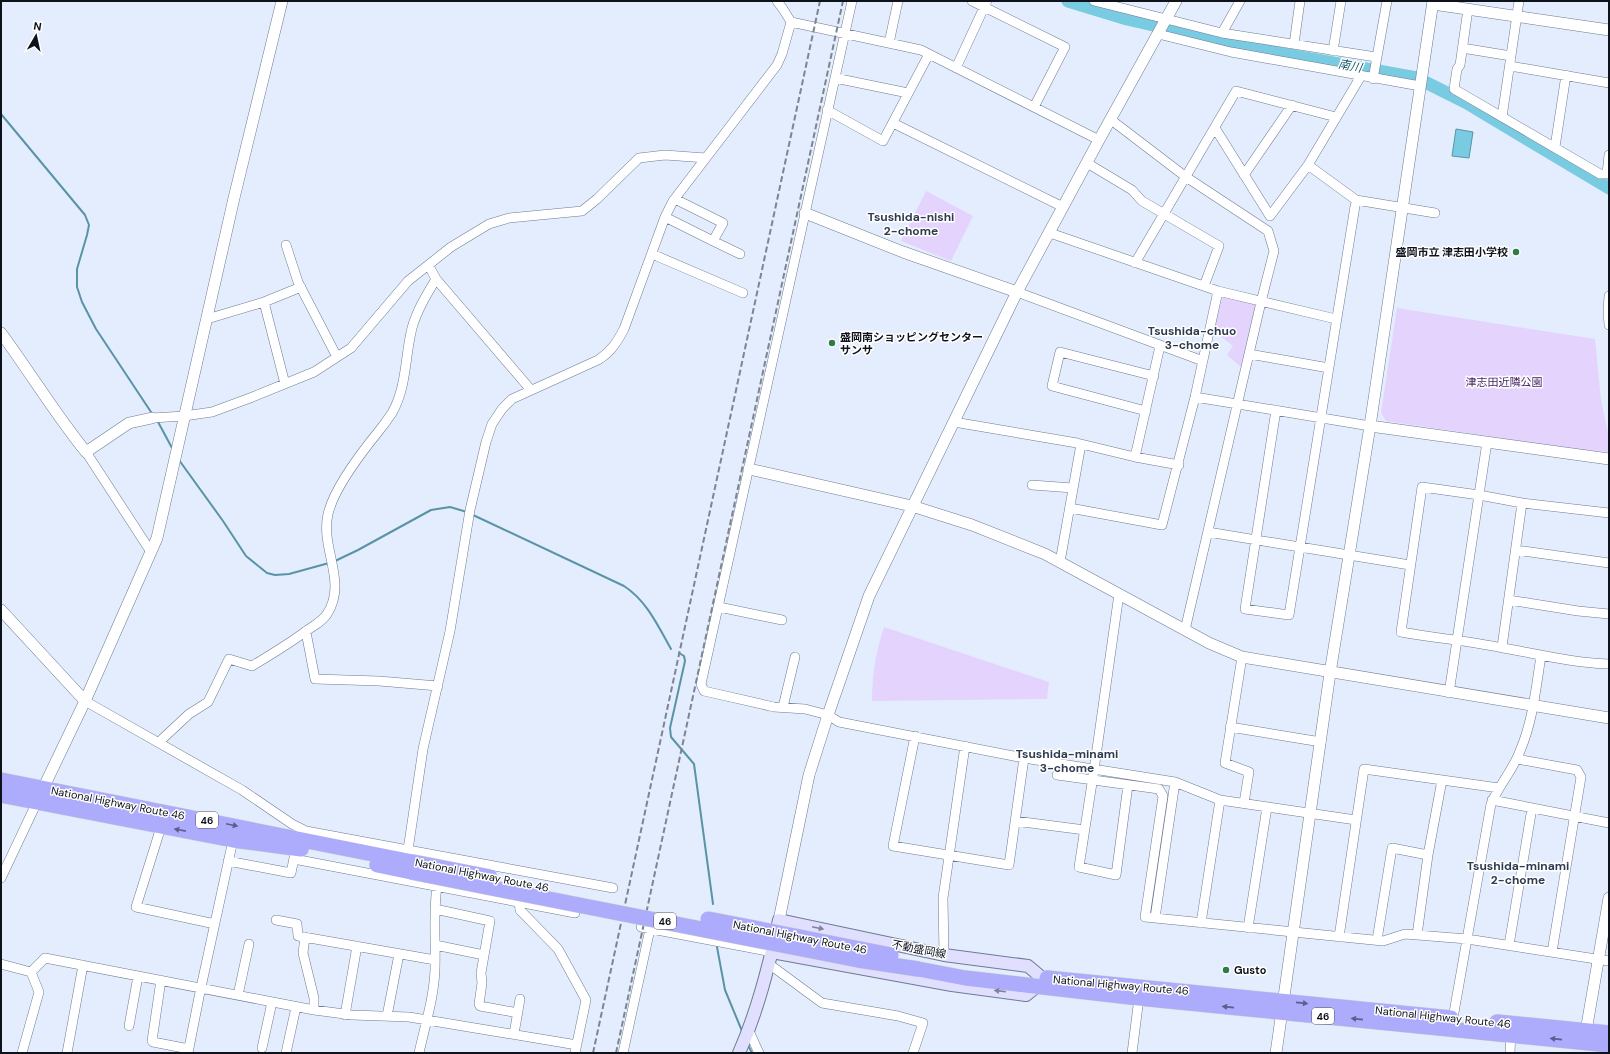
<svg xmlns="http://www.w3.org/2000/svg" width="1610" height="1054" viewBox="0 0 1610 1054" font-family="'DM Sans','Noto Sans JP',sans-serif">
<rect width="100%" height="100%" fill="#e4edfd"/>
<path fill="#e4d3fd" d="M926,191L973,216L951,261L901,241Z
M1224,297L1255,304L1257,307L1242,368L1227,355L1233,346L1214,331L1222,298Z
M1397,308L1595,339L1601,400L1609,437V452L1574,449L1386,421L1381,413Z
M884,627L1049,682L1047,699L872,701C872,674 876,652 884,627Z"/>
<path fill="#79cbe1" stroke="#5994a6" d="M1456,129L1473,132L1469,158L1452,156Z"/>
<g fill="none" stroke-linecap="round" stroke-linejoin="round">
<path stroke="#5994a6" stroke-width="2" d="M1,114L85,215L89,225L87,235L77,269V287L82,302L96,329L153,415
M157,420L172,448
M179,460L223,521L246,556L267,573L275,575L289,574L329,563
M473,515L624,586C647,601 658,626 671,649
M335,561L358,550L431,510L450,507L467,512
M679,653L684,656L685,661L670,728L671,737L694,764L713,904
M717,947L725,990L742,1031
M748,1045L752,1053"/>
<path stroke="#79cbe1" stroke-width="13" d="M1068,1L1127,19L1267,51L1417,78L1467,103L1609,188"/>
<g stroke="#6d7b92" stroke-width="10">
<path id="minor" d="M852,1L701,684L704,691L774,707L805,709L828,715L839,722L1024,758L1175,782L1220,800L1356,820
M972,1L1065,47L1034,107
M1094,1L1222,33L1240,1
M1468,9L1460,65L1457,69L1454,89L1600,174H1607L1609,155
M791,22L921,50L1099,140
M1222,33L1376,57
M1158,34L1231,52L1420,86
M889,43L898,1
M1294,44L1300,1
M1462,48L1511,56
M1333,51L1341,1
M1510,66L1609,83
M956,68L987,1
M835,78L908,93
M1373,79L1387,1
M827,110L883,141L929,54
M1502,117L1519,1
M1110,119L1186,177L1268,231L1274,251L1261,302L1185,630
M893,123L1063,207
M1215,128L1270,216L1308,165L1361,76
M1555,147L1566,75
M1087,163L1132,190L1142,201L1219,246L1204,286
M1308,165L1356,200L1435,213
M1244,175L1292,105
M675,199L723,223L713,241L740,254
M665,217L713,241
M1050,233L1218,291L1336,319
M286,245L298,282L337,357
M652,254L743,293
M1135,263L1236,91L1336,117
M429,266L436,279L531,390
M1017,292L1203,361
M1609,296L1608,311L1609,325
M264,302L285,384
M207,319L264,302L301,287
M1249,354L1329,368
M1195,397L1370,426
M1276,410L1245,609L1289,615L1356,200
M1146,411L1052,386L1060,352L1154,376
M152,418L184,416L212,412L250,398L314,372L351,348L408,281L451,247L489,224L509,218L582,211L597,199L639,158L665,155L706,158
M954,422L1077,443L1135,457L1179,465
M86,452L151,552
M1135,457L1160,346
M1032,485L1073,488
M1070,508L1162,525L1195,397L1218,291
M1609,513L1522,503L1479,495L1422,487L1401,632C1435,638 1469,641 1503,648C1538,654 1573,663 1609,664
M1208,532L1410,565
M1516,550L1609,563
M1060,562L1081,444
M1119,594L1094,770L1079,867L1116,875L1128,785
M1509,600L1578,611L1609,614
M719,607L782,620
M306,632L315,679L379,681L438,686
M1502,647L1522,503
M1242,657L1225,763L1249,772L1244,803
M1449,693L1487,442
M85,701L242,790L292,824L306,831L408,850L423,749L450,631L470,510L486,442L492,424L502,409L512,399L598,360C611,352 617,342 624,329L665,217L673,201L777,65L782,54L791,22L783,9L777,1
M783,707L795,657
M1230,727L1321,742
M915,736L893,846L1009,865L1024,758
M159,742L189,714L208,702L229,659L252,666C270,655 289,644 306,631C313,626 322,622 327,614C348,582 320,548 328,514C334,488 361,453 378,432C383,426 388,419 392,413C407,387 405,355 412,328C417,310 427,294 436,279
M1517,759L1577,770L1581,777L1552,952
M1057,775L1159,789L1163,796L1145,917L1383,941L1405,934L1467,939L1609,961
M1492,800L1609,823
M1015,821L1085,830
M161,827L136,907L215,924
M408,850L613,888
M294,859L575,913
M228,861L291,873L295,853
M1,878L37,802
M519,901L520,910L558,949L586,1000L575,1053
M435,909L490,921L481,973L482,983L479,1004L480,1006L518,1013
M1155,918L1175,782
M276,920L297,924L298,936L435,960
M1201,923L1220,800
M641,927L772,952
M1248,928L1267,807
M1417,935L1428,855L1442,780
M305,937L303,953L314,998V1010
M1339,937L1364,769L1499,788
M1377,940L1392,848L1428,855
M435,945L484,955
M1509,945L1532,808
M944,955L943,898L965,746
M1,964L31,972
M769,964L822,1003L898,1016L923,1023L913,1053
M31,972L45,958L314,1010L352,1015L409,1017L577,1045
M161,980L152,1041L153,1042L189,1049
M238,995L249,944
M345,1015L357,946
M387,1016L399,954
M1453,1018L1491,804C1499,785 1513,770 1520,751C1533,721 1536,687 1541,656
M129,1026L138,976
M749,1031L759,1053
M514,1034L520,999
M262,1048L272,1002
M22,1053L39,992L31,972
M67,1053L83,965
M188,1053L200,992L233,840
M286,1053L296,1007
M419,1053C425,1025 434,998 435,969C436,941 433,913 437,886
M623,1053L650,929
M1132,1053L1139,998
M1510,1053L1511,1030"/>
</g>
<g stroke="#6d7b92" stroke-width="12">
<path id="tertiary" d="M1433,4L1609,30
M805,213L903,252L1017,292
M1,333C30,372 55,414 86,452L129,423L152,418
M1370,426L1609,459
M749,469L912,506L972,525L1045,554L1209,643L1242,657L1609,718
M1,610L85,701
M40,795L85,701L157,538L234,198L282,1
M779,920L809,775L828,715L869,596L1017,292L1099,140L1176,1
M1586,1031L1609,898
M1276,1053L1330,673L1370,426L1433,1"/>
</g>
<g stroke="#6d7b92" stroke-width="14">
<path id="secondary" d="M772,952L952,985L1026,995L1036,987
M739,1053C758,1010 769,965 779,920L944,955L1028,966L1041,977"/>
</g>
<g stroke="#cfd0d1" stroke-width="16">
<path id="trunk" d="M1,780L413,862
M1,795L233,840L301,849
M377,865L411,872
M918,969L965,978L1139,998L1609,1045
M1047,978L1451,1018
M1497,1022L1609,1033"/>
</g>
<use href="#minor" stroke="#fff" stroke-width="9"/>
<use href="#tertiary" stroke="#fff" stroke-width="11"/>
<use href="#secondary" stroke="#e0e0fe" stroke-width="12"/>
<use href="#trunk" stroke="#acabfc" stroke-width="15"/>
<path stroke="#7d8591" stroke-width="2" stroke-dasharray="6 3" stroke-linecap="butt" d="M593,1053L820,1
M616,1053L843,1"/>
<g stroke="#cfd0d1" stroke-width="16" stroke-linecap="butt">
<path id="trunk-bridge" d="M413,862L490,877
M411,872L858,960L918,969
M708,919L891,955"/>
</g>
<use href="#trunk-bridge" stroke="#acabfc" stroke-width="15"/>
</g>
<defs><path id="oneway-solid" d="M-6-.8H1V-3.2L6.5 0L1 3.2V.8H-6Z"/></defs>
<g fill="#5c5e8c">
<use href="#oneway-solid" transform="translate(232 825) rotate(12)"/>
<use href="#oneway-solid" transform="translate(180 830) rotate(-169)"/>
<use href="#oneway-solid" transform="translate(1302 1003) rotate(6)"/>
<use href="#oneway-solid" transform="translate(1228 1007) rotate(-174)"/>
<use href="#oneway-solid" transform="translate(1357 1019) rotate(-174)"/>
<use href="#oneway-solid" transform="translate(1556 1039) rotate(-174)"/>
</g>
<g fill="#818398">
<use href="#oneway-solid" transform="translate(818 928) rotate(12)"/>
<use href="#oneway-solid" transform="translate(1000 991) rotate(-173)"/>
</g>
<g fill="#317b48" stroke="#fff" stroke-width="1.5">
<circle cx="1516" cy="252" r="4"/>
<circle cx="832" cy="343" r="4"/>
<circle cx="1226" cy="970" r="4"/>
</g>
<g text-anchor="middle" stroke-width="3" stroke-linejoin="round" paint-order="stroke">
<g fill="#fff" stroke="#56595f" stroke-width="1">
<rect x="196" y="812" width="22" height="16" rx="3"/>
<rect x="654" y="913" width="22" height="16" rx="3"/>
<rect x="1312" y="1008" width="22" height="16" rx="3"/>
</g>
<g font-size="10" font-weight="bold" fill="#0d121b">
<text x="207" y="824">46</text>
<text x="665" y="925">46</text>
<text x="1323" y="1020">46</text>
</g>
<g font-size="11" font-weight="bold" fill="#0d121b" stroke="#fff" text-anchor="start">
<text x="1508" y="256" text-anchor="end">盛岡市立 津志田小学校</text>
<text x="840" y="341">盛岡南ショッピングセンター<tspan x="840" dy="13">サンサ</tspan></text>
<text x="1234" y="974">Gusto</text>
</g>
<g font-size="11" fill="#411e62" stroke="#fff">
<text x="1504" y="386">津志田近隣公園</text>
</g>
<g font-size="11" fill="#0d121b" stroke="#fff">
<text transform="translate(118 803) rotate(11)" y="4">National Highway Route 46</text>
<text transform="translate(482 875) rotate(11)" y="4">National Highway Route 46</text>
<text transform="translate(800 937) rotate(11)" y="4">National Highway Route 46</text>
<text transform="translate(919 949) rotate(11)" y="4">不動盛岡線</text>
<text transform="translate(1121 985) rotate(5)" y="4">National Highway Route 46</text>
<text transform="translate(1443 1017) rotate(6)" y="4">National Highway Route 46</text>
</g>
<g font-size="12" font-style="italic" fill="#1a5e6e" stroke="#fff">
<text transform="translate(1350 66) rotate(10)" y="4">南川</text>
</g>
<g font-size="12" font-weight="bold" fill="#2f3b4f" stroke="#fff">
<text x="911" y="221">Tsushida-nishi<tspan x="911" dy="14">2-chome</tspan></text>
<text x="1192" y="335">Tsushida-chuo<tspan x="1192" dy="14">3-chome</tspan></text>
<text x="1067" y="758">Tsushida-minami<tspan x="1067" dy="14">3-chome</tspan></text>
<text x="1518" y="870">Tsushida-minami<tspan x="1518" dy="14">2-chome</tspan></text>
</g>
</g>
<rect width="1610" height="1054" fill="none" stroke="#0d121b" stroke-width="4"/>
<g transform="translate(36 36) rotate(9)" stroke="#ffffff" stroke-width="3" paint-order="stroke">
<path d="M0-3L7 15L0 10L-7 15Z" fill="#0d121b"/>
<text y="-6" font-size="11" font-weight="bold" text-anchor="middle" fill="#0d121b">N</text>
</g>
</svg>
